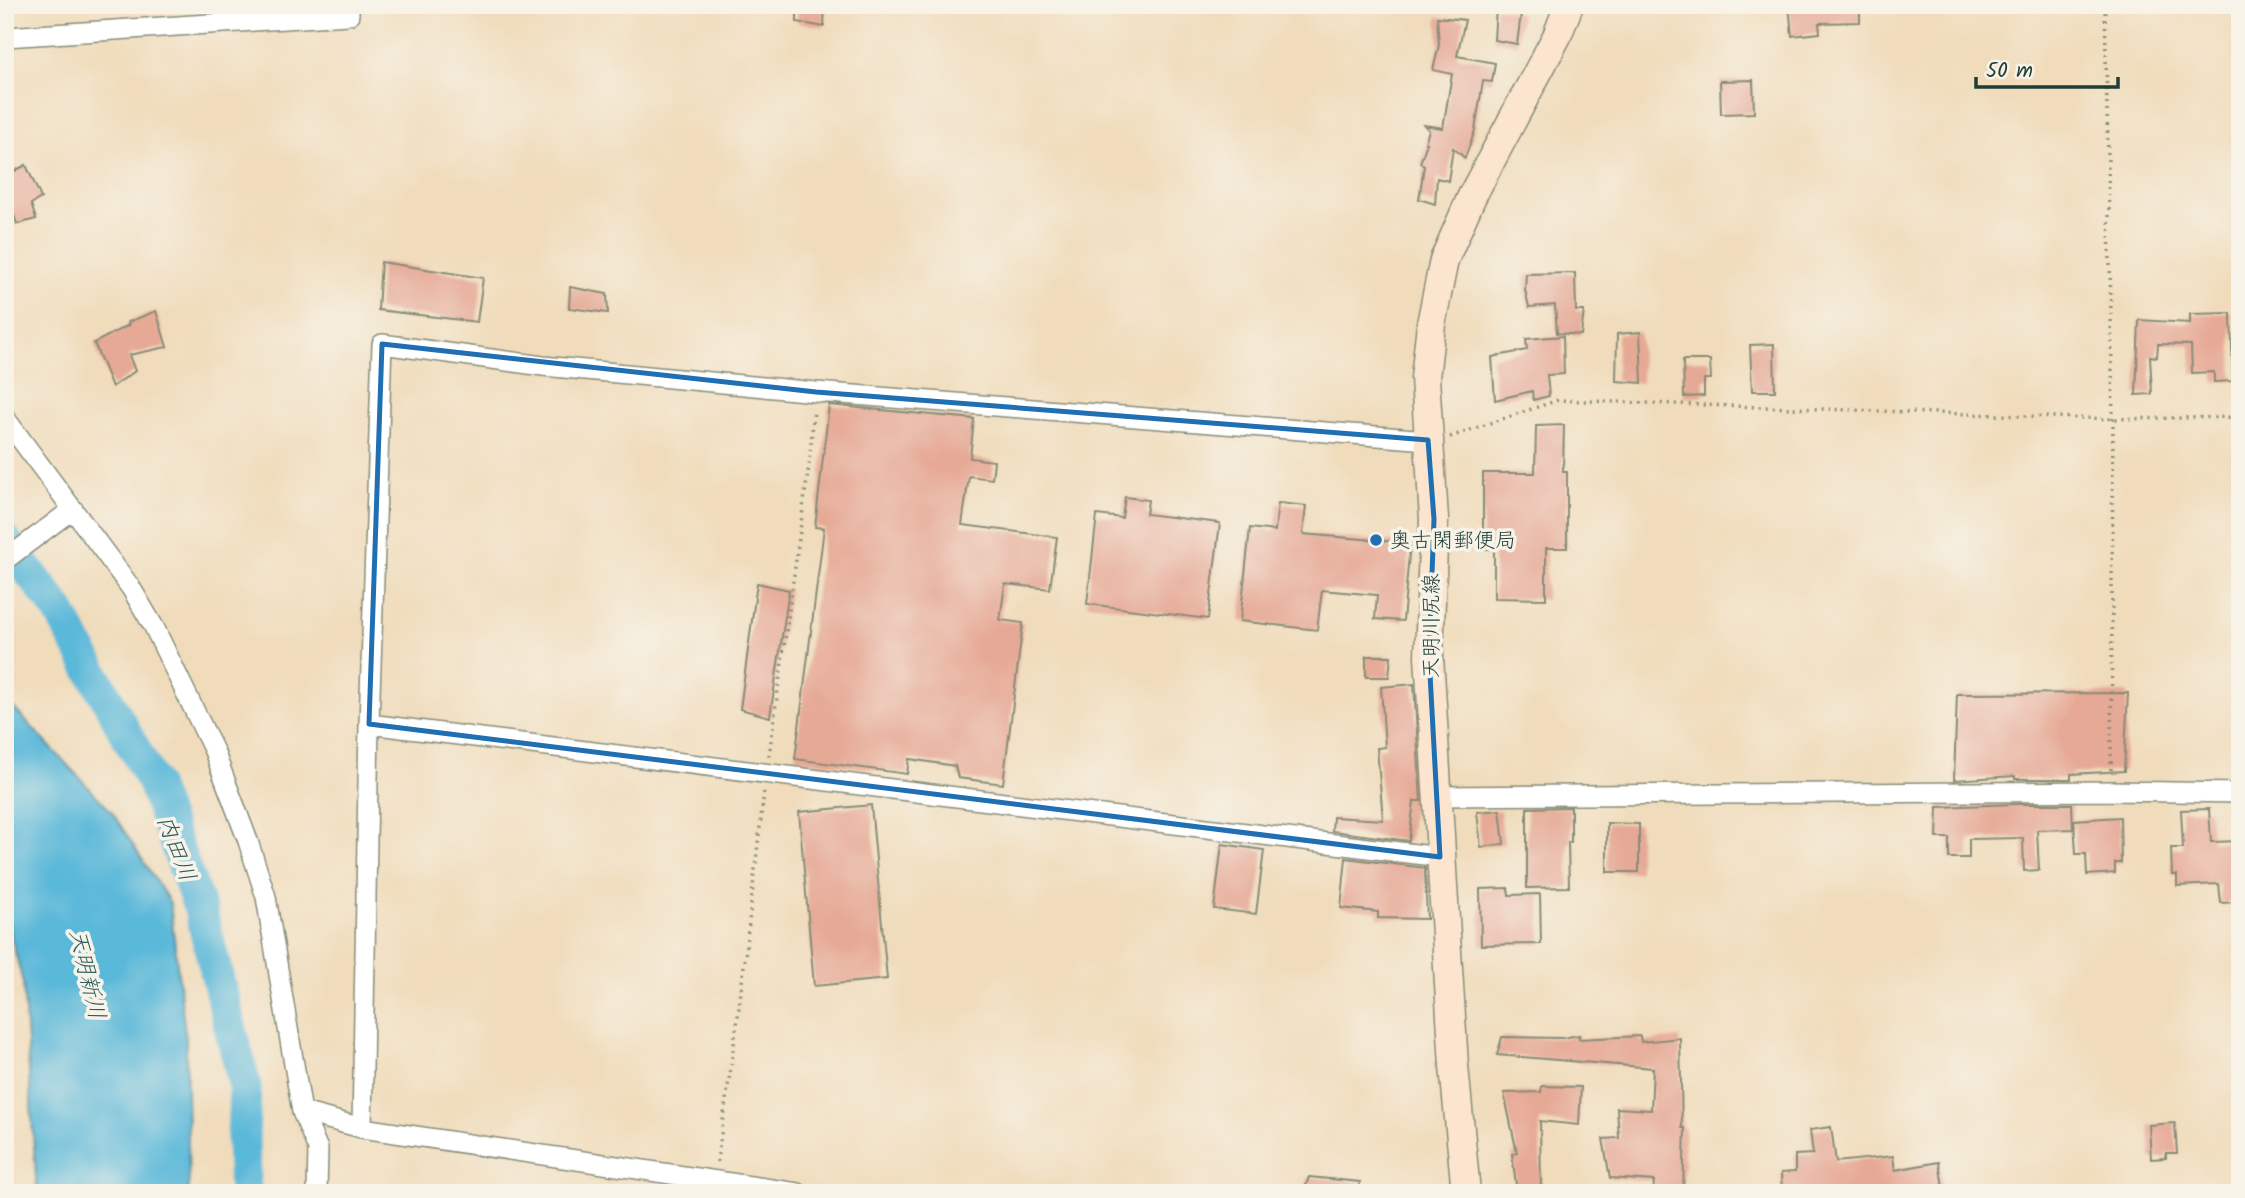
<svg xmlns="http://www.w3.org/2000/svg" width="2245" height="1198" viewBox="0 0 2245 1198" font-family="Kalam,'Klee One',sans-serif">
<rect width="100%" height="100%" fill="#f7f3e8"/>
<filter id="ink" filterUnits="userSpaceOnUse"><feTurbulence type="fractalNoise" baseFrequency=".0143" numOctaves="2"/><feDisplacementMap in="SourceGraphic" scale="14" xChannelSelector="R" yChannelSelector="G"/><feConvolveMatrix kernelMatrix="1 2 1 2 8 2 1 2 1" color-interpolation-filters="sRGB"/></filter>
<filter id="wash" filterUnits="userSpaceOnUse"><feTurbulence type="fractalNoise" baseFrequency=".00686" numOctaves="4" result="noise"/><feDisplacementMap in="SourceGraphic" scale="28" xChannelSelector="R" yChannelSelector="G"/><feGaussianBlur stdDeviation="1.57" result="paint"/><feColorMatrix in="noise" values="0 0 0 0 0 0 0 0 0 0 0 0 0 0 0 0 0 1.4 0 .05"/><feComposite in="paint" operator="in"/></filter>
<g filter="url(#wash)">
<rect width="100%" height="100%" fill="#f0dcbb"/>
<path fill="#5ab8d9" stroke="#3c7a86" stroke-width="2" d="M5,699L112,812L170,903L186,1042L189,1193H37L23,983L5,912Z"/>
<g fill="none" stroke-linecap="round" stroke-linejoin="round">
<path stroke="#5ab8d9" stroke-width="33" d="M5,540L58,609L153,783L201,912L245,1086L243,1141L245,1193"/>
</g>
<g id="blocks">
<path fill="#e6a995" d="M797,5H825L824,27L797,22Z
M1789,5H1811V8L1860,5V22L1819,23L1820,33L1792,36Z
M1496,7L1521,14L1517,44L1494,40Z
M1437,17L1465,20L1457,56L1495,63L1492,82L1483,81L1475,130L1465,158L1453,148L1448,181L1437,178L1435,204L1419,199L1424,166L1420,163L1427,143H1425L1429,130L1424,125L1443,128L1452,74L1433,70L1439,45Z
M1753,80L1754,113L1721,114L1720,81Z
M26,165L41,198L31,204L36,219L17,224L14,215L5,219V176Z
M381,262L483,278L477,322L378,310Z
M1575,273L1576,311H1584L1581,335L1557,333L1555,305L1529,307L1525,290L1526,274Z
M570,287L607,294L608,313L569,308Z
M156,311L167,347L129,355L135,371L112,387L94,343L129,325L128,322Z
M2231,313L2233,381L2214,382V372L2192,373L2191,345L2158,344L2157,357L2150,356L2152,394L2136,395L2139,320L2190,323V314Z
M1640,332L1642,383L1616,381L1617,334Z
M1563,336L1564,374L1547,375L1549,396L1533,400L1532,391L1495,400L1492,357L1527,350L1526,339Z
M1774,344L1775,391H1752L1750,345Z
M1683,360H1710L1711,379H1704V396L1684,397Z
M829,405L974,419L970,458L994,461L992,479L969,476L962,525L1057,537L1050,589L1005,584L1000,620L1023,623L1003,784L958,778L955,766L909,759L907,774L795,759L824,528L815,527Z
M1564,425L1563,472H1567V548H1546V599L1494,598V549H1483V473H1535L1536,426Z
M1125,497L1148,500L1146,514L1220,523L1208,619L1087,604L1097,515L1122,518Z
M1278,503L1306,506L1303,534L1410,543L1403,621L1375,619L1377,595L1322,590L1317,630L1240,621L1250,528L1275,531Z
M757,583L789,590L770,717L740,709Z
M1366,656H1391L1389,677H1366Z
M1414,684L1421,801H1414L1409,841L1332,831L1333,817L1383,820L1377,748L1385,747L1381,687Z
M2128,693L2124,771L2071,774V779H2015V776L1954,780L1957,694Z
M2016,804H2072L2073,829L2037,830L2039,870L2024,871L2023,838L1969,839V858H1949V838H1937L1938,807Z
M871,805L887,979L814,986L799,812Z
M1571,807V842H1568L1569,887L1527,888V808Z
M2209,809L2211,842L2240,841V902L2221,903L2219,884L2177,886V875H2172L2171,848H2183L2181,810Z
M1500,810L1504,844L1481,847L1477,812Z
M2120,817L2121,863H2115V873L2087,875L2086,854H2076L2074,820Z
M1607,823L1639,824V872H1607Z
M1222,844L1264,850L1256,914L1214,909Z
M1346,858L1425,868L1427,919L1378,918V912L1341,908Z
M1508,888L1509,895L1540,894L1541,944L1481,945L1480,889Z
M1579,1035V1039L1640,1036L1641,1042L1680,1038L1682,1128H1685L1683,1193H1653L1654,1181L1610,1178L1603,1139L1619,1138L1617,1108L1651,1110L1653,1068L1497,1055L1502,1037L1562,1038Z
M1542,1086L1581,1087L1579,1125L1540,1121L1541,1188L1516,1185L1512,1154L1517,1153L1504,1093L1541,1092Z
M2175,1123L2177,1153H2166V1158L2151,1159L2149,1125Z
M1831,1127L1836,1162L1893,1156L1895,1170L1939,1162L1944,1193H1782L1781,1173L1795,1172V1155L1813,1154L1810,1130Z
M1309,1177L1360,1182L1359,1193H1303Z"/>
</g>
</g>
<g filter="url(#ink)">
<use href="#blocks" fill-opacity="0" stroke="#888c78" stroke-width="2"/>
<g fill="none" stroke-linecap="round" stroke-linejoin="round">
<g stroke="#888c78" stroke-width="22">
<path id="street" d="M5,37L349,15V5
M5,418L131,588L154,627L214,751L248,841L266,897L302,1112L318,1149L317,1193
M5,560L73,509
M369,724L1440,857
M1437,796L2110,791L2240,793
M302,1112L362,1128L798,1193
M362,1128L369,724L382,344L543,366L816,392L1428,440"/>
</g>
<g stroke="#888c78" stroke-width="31">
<path id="secondary" d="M1466,1193L1454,1066L1429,656L1434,519L1425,378L1431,324L1444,260L1472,196L1557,36L1569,5"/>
</g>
<path stroke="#888c78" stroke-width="3.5" stroke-dasharray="2 5" stroke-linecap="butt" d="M2105,5L2113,419L2111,773
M1450,437L1558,400L2113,419L2240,417
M769,756L809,465L814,410
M717,1162L738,1017L764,792"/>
<use href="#street" stroke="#fff" stroke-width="19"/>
<use href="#secondary" stroke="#fce5cf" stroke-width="28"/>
</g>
</g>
<path fill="none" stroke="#1f6fb2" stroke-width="5" stroke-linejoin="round" d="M382,344L816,392L1428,440L1434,519L1429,656L1440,857L369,724Z"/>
<circle fill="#1f6fb2" stroke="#f7f3e8" stroke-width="2.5" cx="1376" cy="540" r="7"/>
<g text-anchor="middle" stroke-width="7" stroke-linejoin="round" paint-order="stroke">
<g font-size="21" fill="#1f3d34" stroke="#f7f3e8" text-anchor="start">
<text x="1390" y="547">奥古閑郵便局</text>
</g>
<g font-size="21" fill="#1f3d34" stroke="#f7f3e8">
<text transform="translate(1431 626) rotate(-90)" y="7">天明川尻線</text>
</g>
<g font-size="23" font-style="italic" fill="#2e5c5d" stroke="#f7f3e8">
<text transform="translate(177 848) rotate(69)" y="8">内田川</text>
<text transform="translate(88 974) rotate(77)" y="8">天明新川</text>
</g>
</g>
<rect width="2245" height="1198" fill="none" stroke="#f7f3e8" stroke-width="28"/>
<path d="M1976 77v10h142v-10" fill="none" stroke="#1f3d34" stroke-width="3.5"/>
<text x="1986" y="77" font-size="21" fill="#1f3d34" stroke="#f7f3e8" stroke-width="5" paint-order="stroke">50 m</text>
</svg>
